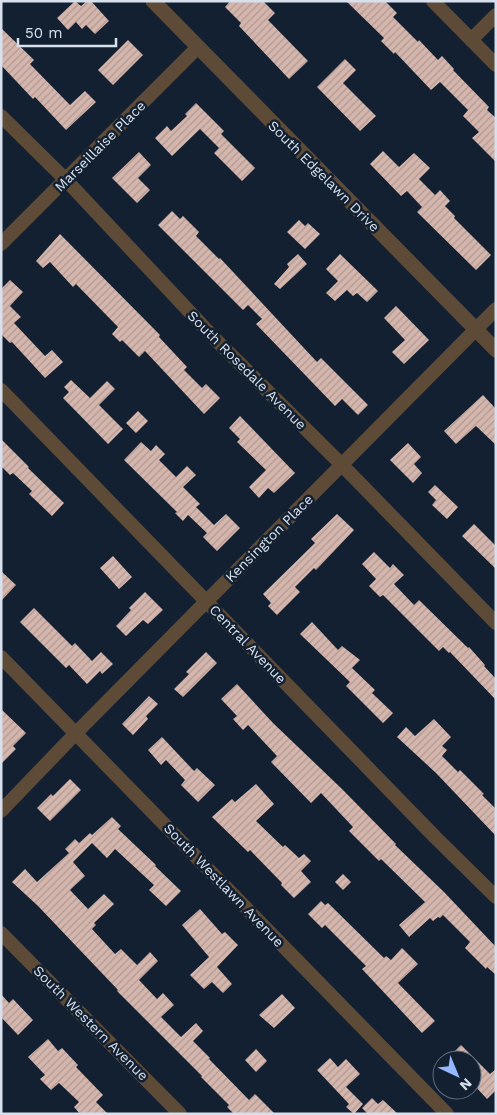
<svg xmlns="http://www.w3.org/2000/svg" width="497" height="1115" viewBox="0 0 497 1115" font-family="'Work Sans',sans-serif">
<defs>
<pattern id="building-hatch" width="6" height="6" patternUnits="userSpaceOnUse" patternTransform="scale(1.25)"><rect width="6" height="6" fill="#d5b6ad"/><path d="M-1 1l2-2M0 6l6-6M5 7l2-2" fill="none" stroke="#b09994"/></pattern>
</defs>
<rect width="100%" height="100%" fill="#122031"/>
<path fill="url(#building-hatch)" d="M75,1L81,6L87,1H91L109,21L95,34L86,25L82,29L76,22L68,30L57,18Z
M230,1H263L275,13L268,20L308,61L289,79L239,26L241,23L225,7Z
M346,1H385L397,13L393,17L418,42L419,40L438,60L442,56L454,69L453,70L489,107L487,110L496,118V162L472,138L479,132L463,116L468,110L440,82L431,90L395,52L394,54L381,41L384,38Z
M1,28L34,60L30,64L70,105L85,91L96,102L66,130L35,97L33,99L1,65Z
M128,40L143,55L113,85L98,70Z
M345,59L356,70L343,83L376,116L360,131L317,87Z
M196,103L224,131L221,134L255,168L242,181L214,153L219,148L200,129L172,156L155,138L167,126L171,131L187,116L185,114Z
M383,151L399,167L414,153L430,168L419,179L435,195L440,190L450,201L445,206L455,216L454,218L491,255L476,270L417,212L422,207L407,191L401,196L370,164Z
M139,152L151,165L138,178L150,190L137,203L112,178Z
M172,211L180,219L183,216L199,232L196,236L219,259L220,258L317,362L321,358L368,405L358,415L342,399L335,406L256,324L262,319L248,305L243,310L158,225Z
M299,220L305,226L308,223L320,234L305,249L287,232Z
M60,234L160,335L159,337L187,367L184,370L202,388L206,384L220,398L204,414L145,351L139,357L122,340L120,342L112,334L118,327L76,284L73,287L50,262L43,268L36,261Z
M298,254L307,264L280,289L274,284L289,267L287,264Z
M340,254L378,291L367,302L357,293L353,296L347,290L335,301L326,293L338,281L326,269Z
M10,280L23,292L10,306L21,317L14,323L45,356L52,350L63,362L45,378L12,342L10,343L1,334V289Z
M396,306L429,340L404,364L392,352L405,340L384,318Z
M71,380L90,398L107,381L115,389L99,405L123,429L108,444L63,398L69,392L64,387Z
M483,395L496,409V445L476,426L456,444L444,431Z
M138,411L148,421L136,433L126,423Z
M240,416L295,473L274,493L268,488L259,498L249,487L266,470L237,442L240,439L229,428Z
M1,439L29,467L28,468L64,503L52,516L29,494L32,491L13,473L10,475L1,466Z
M141,442L151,451L156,445L165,454L159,460L176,477L187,466L196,475L183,487L200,504L196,507L214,525L226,514L240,528L217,551L203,537L207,533L188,515L183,521L175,513L177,512L124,460Z
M408,443L421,457L414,464L422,473L413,483L390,460Z
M435,485L458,507L447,519L432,505L436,500L428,492Z
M337,514L354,530L316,570L314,568L295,587L300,592L277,615L268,606L271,603L263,594L315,543L311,539Z
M474,524L496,546V569L462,536Z
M374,552L390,568L393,564L404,575L394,584L414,605L419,600L468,648L469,647L485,665L484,666L496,679V700L450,652L449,653L443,647L439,651L383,595L380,597L369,586L376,579L362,564Z
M113,556L132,577L119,589L100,568Z
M1,571L16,585L1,601Z
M145,592L163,610L148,624L143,620L126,636L116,626L131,610L129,608Z
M34,608L72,646L75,643L92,661L101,652L113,664L102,674L100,671L87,684L69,665L66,668L20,622Z
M312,622L338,650L342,646L360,660L352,668L375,690L372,693L393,713L383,723L346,686L350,682L300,634Z
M206,652L217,663L183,697L174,689L189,674L186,672Z
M237,684L273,723L342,789L396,844L395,845L444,892L496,947V975L487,967L486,969L465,948L470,942L443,915L440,918L438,917L433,921L430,918L409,937L399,925L425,902L381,859L379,861L349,831L353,827L321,793L311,803L271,762L277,756L248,725L243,730L233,719L237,716L221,699Z
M149,696L158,704L146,716L148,719L133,735L122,724Z
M1,709L26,733L13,746L16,749L1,764Z
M434,719L451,737L442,746L447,750L442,756L458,772L460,770L484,794L482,795L496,809V836L436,773L397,737L406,727L415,736Z
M162,737L194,771L197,768L215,785L198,802L181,785L185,780L166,760L161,765L148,750Z
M70,779L81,790L50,821L37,808L51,794L53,796Z
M256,784L274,804L256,821L283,847L285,845L299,858L304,854L311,861L301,871L311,882L294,898L281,885L282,883L250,850L248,852L212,817L232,799L235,802Z
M112,817L121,826L118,829L156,865L155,866L181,891L166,906L149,890L154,885L115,849L107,858L92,843L73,862L85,876L70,890L88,909L104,894L114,904L94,923L96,925L92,929L115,954L121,949L137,965L150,952L158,961L139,980L157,999L163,993L174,1005L161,1017L181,1037L196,1023L203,1031L193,1041L210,1058L209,1059L249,1100L255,1094L275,1114H234L227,1107L229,1105L201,1077L202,1076L117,991L118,990L38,906L12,882L25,869L37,882L69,853L65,849L75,839L79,843L90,833L92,835Z
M343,874L351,882L343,890L335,882Z
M321,901L325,905L328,903L384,958L386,956L391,960L402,948L418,964L398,983L435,1021L422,1033L362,969L366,966L325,925L322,928L308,914Z
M200,909L222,934L225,932L238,945L217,967L232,984L223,993L212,982L204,989L190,975L209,957L182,925Z
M1,994L9,1003L13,999L33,1020L18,1035L1,1017Z
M282,994L295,1008L274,1028L259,1015Z
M48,1039L58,1051L62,1048L78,1065L76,1067L103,1095L96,1102L108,1114H80L74,1107L79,1102L59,1083L51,1090L40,1079L45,1075L28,1057Z
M461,1045L490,1074L496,1069V1090L487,1099L474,1085L479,1080L472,1072V1060H460L453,1053Z
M256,1049L267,1061L256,1072L245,1060Z
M330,1058L338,1067L346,1059L360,1074L346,1087L363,1104L354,1114L346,1107L349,1104L317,1070Z
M372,1098L378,1104L383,1100L398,1114H368L362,1108Z"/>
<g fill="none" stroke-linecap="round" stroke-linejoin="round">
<path stroke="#5d4a37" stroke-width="14" d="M433,1L496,65
M471,40L496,15
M1,116L66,180L216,340L341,464L496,623
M1,244L198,47
M1,390L435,837L496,897
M1,657L447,1114
M1,811L76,733L496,309
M1,933L180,1114"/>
<path stroke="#5d4a37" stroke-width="15" d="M153,1L496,350"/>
</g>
<g text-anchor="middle" stroke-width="5" stroke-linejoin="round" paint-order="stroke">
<g font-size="14" fill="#d7e0ec" stroke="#122031">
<text transform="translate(100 146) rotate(-45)" y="5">Marseillaise Place</text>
<text transform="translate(324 176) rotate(45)" y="5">South Edgelawn Drive</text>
<text transform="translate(247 370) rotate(45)" y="5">South Rosedale Avenue</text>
<text transform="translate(269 538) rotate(-45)" y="5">Kensington Place</text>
<text transform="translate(248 644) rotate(46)" y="5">Central Avenue</text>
<text transform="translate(224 885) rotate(46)" y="5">South Westlawn Avenue</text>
<text transform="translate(91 1023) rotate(45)" y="5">South Western Avenue</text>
</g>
</g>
<rect width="497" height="1115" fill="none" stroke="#d7e0ec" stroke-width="5"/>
<g transform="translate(457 1075) rotate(136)"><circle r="24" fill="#122031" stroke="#616d7c"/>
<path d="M0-4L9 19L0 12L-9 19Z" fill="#95b7fd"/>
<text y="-8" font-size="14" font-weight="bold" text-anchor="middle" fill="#d7e0ec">N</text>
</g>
<path d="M18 38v8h98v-8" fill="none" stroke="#d7e0ec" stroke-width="2.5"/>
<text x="25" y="38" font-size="15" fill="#d7e0ec" stroke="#122031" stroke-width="4" paint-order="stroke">50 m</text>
</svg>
